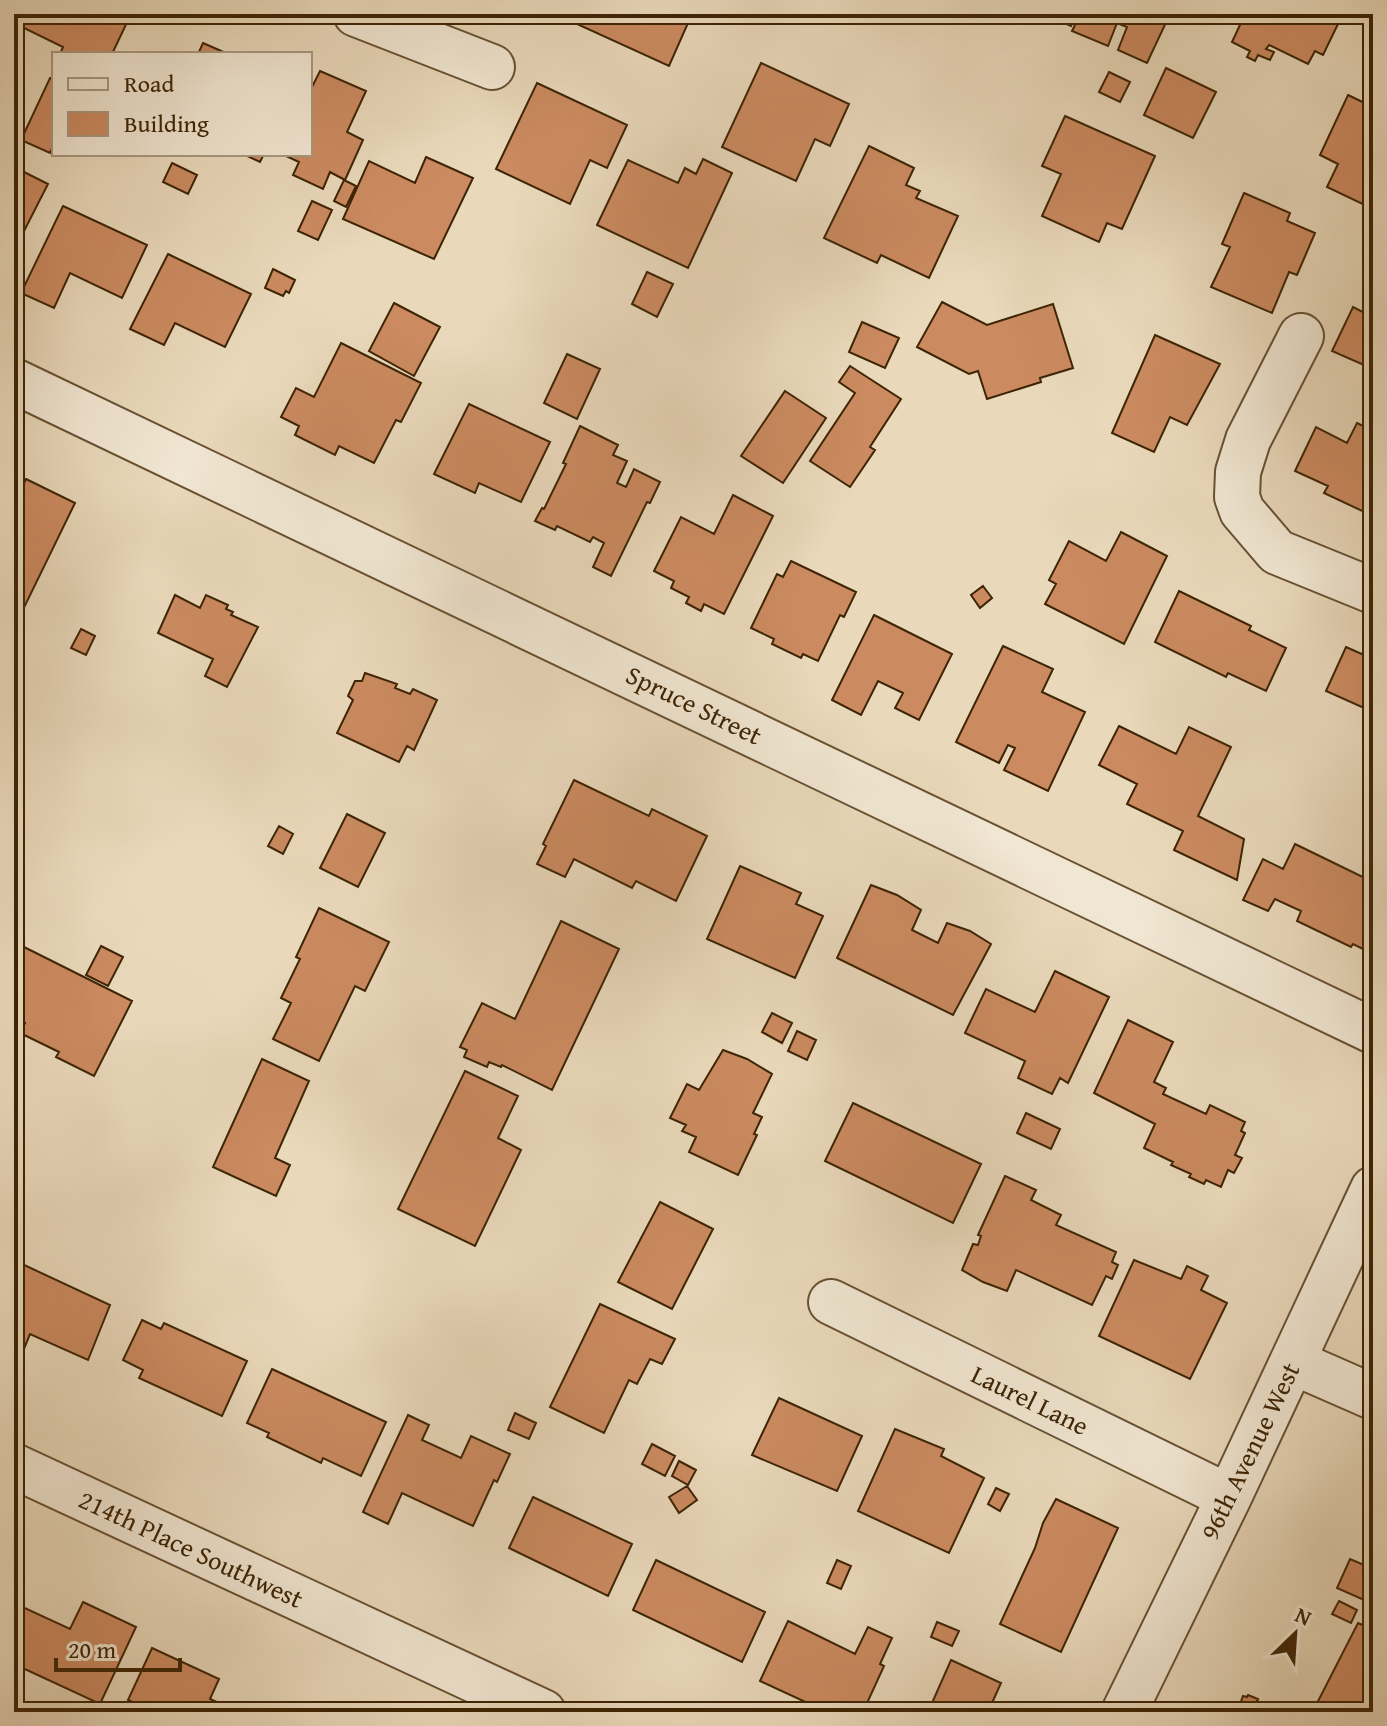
<svg xmlns="http://www.w3.org/2000/svg" width="1387" height="1726" viewBox="0 0 1387 1726" font-family="'Gentium Book Plus',serif">
<rect width="100%" height="100%" fill="#e9d8ba"/>
<filter id="stains"><feTurbulence type="fractalNoise" baseFrequency=".0025" numOctaves="4"/><feColorMatrix values="0 0 0 0 .2 0 0 0 0 .09 0 0 0 0 .02 0 0 0 .5 -.17"/></filter>
<radialGradient id="worn" r=".72"><stop offset=".6" stop-color="#630" stop-opacity="0"/><stop offset="1" stop-color="#630" stop-opacity=".3"/></radialGradient>
<path fill="#cb8a60" stroke="#3d2404" stroke-width="2" d="M26,14H131L112,54H60L63,47L20,26Z
M581,14H692L669,66L577,24Z
M1043,14H1170L1147,63L1118,50L1127,27L1117,23L1108,46L1072,31L1076,23L1073,22L1071,26Z
M1245,14H1321L1339,22L1323,55L1315,51L1308,64L1269,45L1266,49L1274,52L1270,60L1258,55L1255,61L1247,57L1250,51L1232,42Z
M203,43L228,54H198Z
M761,63L849,104L830,146L815,139L796,181L722,147Z
M1166,68L1216,92L1193,138L1144,115Z
M320,71L366,91L347,132L363,140L345,180L330,172L323,189L293,175L299,162L282,154H310V91Z
M1109,72L1130,82L1120,102L1099,92Z
M50,78L54,80V144L50,153L21,140Z
M537,83L627,125L607,168L590,160L570,204L496,169Z
M1348,95L1373,107V209L1327,187L1338,164L1320,155Z
M1065,116L1155,156L1122,229L1107,223L1099,242L1042,216L1061,174L1042,166Z
M869,146L914,168L906,185L920,191L916,198L958,216L929,278L881,255L877,263L824,238Z
M243,154H264L260,162Z
M426,157L473,178L434,259L343,219L369,161L415,183Z
M703,159L732,173L688,268L597,225L628,160L678,183L685,168L696,174Z
M172,163L197,175L188,194L163,182Z
M16,168L48,184L21,237L14,234Z
M344,180L356,186L346,207L334,201Z
M1244,193L1290,213L1287,221L1315,233L1297,275L1289,272L1272,313L1211,287L1230,247L1222,244Z
M312,201L332,210L318,240L298,231Z
M63,206L147,245L122,298L70,273L54,308L21,293Z
M168,254L251,294L225,347L175,323L164,345L130,329Z
M273,269L295,280L289,293L286,291L283,296L265,288Z
M647,272L673,284L657,317L632,304Z
M942,302L987,325L1053,304L1073,368L1040,378L1041,382L987,399L978,371L969,374L917,347Z
M394,303L440,327L414,376L369,351Z
M1353,307L1373,317V369L1332,351Z
M862,322L899,338L885,368L849,352Z
M1155,335L1220,364L1187,425L1170,417L1154,452L1112,433Z
M341,343L421,383L401,422L396,420L374,463L339,446L335,455L295,435L299,426L281,417L296,388L314,397Z
M567,354L600,369L577,419L544,403Z
M850,366L901,399L870,447L875,450L850,487L810,461L855,393L839,382Z
M785,391L826,418L783,483L741,456Z
M469,404L550,442L521,502L479,483L475,493L434,474Z
M1357,423L1373,431V516L1324,493L1328,486L1295,471L1316,427L1347,443Z
M580,426L618,445L613,455L627,461L617,483L626,487L634,469L660,482L650,503L647,502L611,576L593,567L604,543L593,537L590,542L557,526L555,530L535,521L542,508L544,509L566,464L563,463Z
M26,479L75,503L16,624L14,623V504Z
M733,495L773,516L724,614L704,604L701,611L686,603L689,597L671,588L674,581L654,571L681,517L714,534Z
M1121,532L1167,556L1124,644L1045,604L1056,584L1049,580L1069,541L1106,561Z
M791,561L856,592L844,617L840,615L818,661L803,654L801,658L772,644L774,639L751,628L777,574L783,577Z
M983,586L992,598L980,608L971,595Z
M1179,591L1251,626L1249,630L1286,648L1266,691L1228,673L1226,677L1155,642Z
M175,595L200,608L206,595L228,605L226,609L233,612L231,615L258,627L227,687L205,676L213,659L158,633Z
M874,615L952,654L919,720L895,708L903,693L878,681L861,715L832,700Z
M81,629L95,636L86,655L71,648Z
M1003,646L1053,669L1042,692L1085,712L1048,791L1004,770L1015,748L1008,745L999,763L956,742Z
M1346,647L1373,659V712L1326,691Z
M365,673L397,684L395,688L410,694L413,689L437,700L414,750L407,746L399,762L337,733L353,700L348,696L355,681H362Z
M1119,726L1176,754L1189,727L1231,747L1198,816L1244,839L1237,880L1174,850L1183,831L1127,804L1137,784L1099,765Z
M574,780L649,816L652,809L707,836L676,901L636,881L632,888L574,859L565,877L537,864L546,846L543,844Z
M347,814L385,833L358,887L320,868Z
M279,826L293,834L283,854L268,846Z
M1295,844L1373,882V954L1353,944L1351,947L1297,921L1301,911L1275,899L1268,911L1243,900L1263,859L1283,869Z
M740,866L801,893L796,904L823,916L795,978L707,939Z
M871,885L897,895L921,910L912,930L938,943L947,923L970,931L991,944L953,1015L837,958Z
M319,908L389,942L365,991L355,986L319,1061L273,1039L291,1003L281,998L300,959L296,957Z
M561,921L619,949L552,1090L502,1065L501,1067L489,1062L487,1067L464,1057L467,1050L460,1047L482,1003L515,1019Z
M14,942L132,1001L94,1076L56,1057L59,1052L20,1033L25,1023L14,1017Z
M101,946L123,957L108,986L86,975Z
M1055,971L1109,997L1068,1083L1060,1078L1052,1094L1018,1078L1025,1061L965,1033L986,989L1035,1012Z
M772,1013L792,1023L782,1043L762,1032Z
M1128,1020L1173,1042L1154,1082L1166,1088L1163,1094L1206,1114L1210,1105L1245,1122L1241,1131L1245,1133L1235,1155L1242,1158L1234,1173L1228,1170L1221,1187L1206,1180L1204,1184L1189,1177L1191,1174L1171,1165L1173,1162L1144,1148L1155,1124L1094,1093Z
M797,1031L816,1040L807,1060L788,1051Z
M723,1050L747,1059L772,1074L753,1113L762,1117L754,1134L757,1135L738,1175L689,1152L696,1137L682,1131L686,1125L670,1118L687,1084L699,1090Z
M262,1059L309,1081L275,1158L290,1165L276,1196L213,1167Z
M465,1071L518,1096L498,1138L521,1150L475,1246L398,1209Z
M853,1103L981,1164L953,1223L825,1161Z
M1026,1113L1060,1129L1051,1149L1017,1133Z
M1005,1176L1036,1190L1031,1200L1061,1215L1056,1225L1116,1252L1112,1262L1118,1265L1112,1279L1106,1276L1092,1305L1016,1270L1007,1291L983,1282L962,1270L973,1244L978,1245L981,1236L978,1235Z
M660,1202L713,1229L672,1309L618,1282Z
M1134,1260L1181,1279L1187,1266L1208,1276L1201,1290L1227,1303L1190,1379L1099,1336Z
M22,1264L110,1305L88,1360L30,1334L17,1366L14,1365V1283Z
M600,1304L675,1339L662,1364L650,1359L637,1384L629,1380L604,1433L550,1407Z
M142,1320L161,1329L164,1323L247,1361L222,1416L139,1378L143,1370L123,1360Z
M272,1369L386,1422L361,1476L323,1458L321,1463L267,1437L269,1433L247,1423Z
M779,1398L862,1436L837,1491L752,1455Z
M515,1413L536,1423L529,1439L508,1430Z
M408,1415L429,1425L422,1440L461,1458L471,1436L510,1454L497,1482L494,1480L473,1526L402,1493L388,1524L363,1512Z
M895,1429L944,1449L941,1456L984,1478L949,1553L858,1511Z
M652,1444L675,1456L665,1476L642,1464Z
M679,1461L696,1470L688,1485L672,1476Z
M687,1486L697,1500L679,1513L669,1497Z
M996,1488L1009,1494L1000,1511L988,1504Z
M533,1497L632,1544L608,1596L509,1548Z
M1056,1499L1118,1528L1061,1652L1000,1624L1035,1548L1043,1523Z
M1373,1544V1604L1337,1588L1350,1559L1364,1565Z
M656,1560L765,1612L742,1662L633,1610Z
M837,1560L851,1566L841,1589L827,1583Z
M1339,1601L1357,1610L1351,1623L1332,1614Z
M83,1602L136,1627L100,1704L14,1664V1603L70,1629Z
M788,1621L855,1654L868,1627L892,1638L880,1664L884,1666L863,1712H827L760,1681Z
M937,1622L959,1631L952,1646L931,1637Z
M1358,1623L1373,1630V1712H1316L1313,1711Z
M152,1648L219,1679L210,1699L239,1712H155L128,1700Z
M951,1660L1001,1683L988,1712H928Z
M1248,1695L1258,1699L1257,1701L1261,1703L1257,1712L1239,1707L1243,1696L1247,1697Z"/>
<g fill="none" stroke-linecap="round" stroke-linejoin="round">
<g stroke="#685132" stroke-width="48">
<path id="minor" d="M356,14L492,67
M1301,336L1248,440L1238,472L1237,497L1242,511L1277,552L1373,591
M14,381L1373,1031
M831,1302L1229,1497
M1293,1362L1373,1397
M14,1466L543,1712
M1124,1712L1229,1497L1373,1189"/>
</g>
<use href="#minor" stroke="#f1e6d2" stroke-width="44"/>
</g>
<g text-anchor="middle" stroke-width="6" stroke-linejoin="round" paint-order="stroke">
<g font-size="26" fill="#3d2404" stroke="#f1e6d2">
<text transform="translate(694 705) rotate(26)" y="9">Spruce Street</text>
<text transform="translate(1030 1400) rotate(26)" y="9">Laurel Lane</text>
<text transform="translate(1250 1451) rotate(-64)" y="9">96th Avenue West</text>
<text transform="translate(191 1549) rotate(25)" y="9">214th Place Southwest</text>
</g>
</g>
<rect width="1387" height="1726" fill="none" stroke="#e9d8ba" stroke-width="48"/>
<rect x="16" y="16" width="1355" height="1694" fill="none" stroke="#3d2404" stroke-width="4"/>
<rect x="24" y="24" width="1339" height="1678" fill="none" stroke="#3d2404" stroke-width="2"/>
<rect x="52" y="52" width="260" height="104" fill="#f1e6d2" stroke="#a99880" stroke-width="2"/>
<rect x="68" y="78" width="40" height="12" fill="#f1e6d2" stroke="#a99880" stroke-width="2"/>
<text x="124" y="92" font-size="24" fill="#3d2404">Road</text>
<rect x="68" y="112" width="40" height="24" fill="#cb8a60" stroke="#a99880" stroke-width="2"/>
<text x="124" y="132" font-size="24" fill="#3d2404">Building</text>
<g transform="translate(1295 1634) rotate(25)" stroke="#f1e6d2" stroke-width="6" paint-order="stroke">
<path d="M0-6L14 30L0 20L-14 30Z" fill="#3d2404"/>
<text y="-12" font-size="22" font-weight="bold" text-anchor="middle" fill="#3d2404">N</text>
</g>
<path d="M56 1658v12h124v-12" fill="none" stroke="#3d2404" stroke-width="4"/>
<text x="68" y="1658" font-size="24" fill="#3d2404" stroke="#f1e6d2" stroke-width="6" paint-order="stroke">20 m</text>
<rect width="100%" height="100%" filter="url(#stains)"/>
<rect width="100%" height="100%" fill="url(#worn)"/>
</svg>
